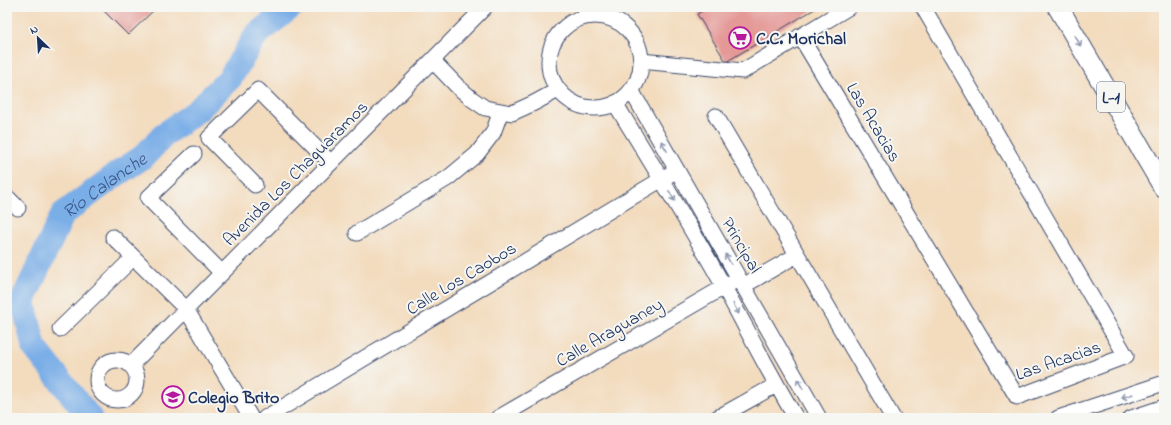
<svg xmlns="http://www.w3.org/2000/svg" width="1171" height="425" viewBox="0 0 1171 425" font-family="'Indie Flower',sans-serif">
<rect width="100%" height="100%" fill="#f6f6f2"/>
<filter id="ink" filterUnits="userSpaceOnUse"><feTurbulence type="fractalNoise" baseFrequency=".025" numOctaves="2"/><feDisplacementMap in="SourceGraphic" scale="8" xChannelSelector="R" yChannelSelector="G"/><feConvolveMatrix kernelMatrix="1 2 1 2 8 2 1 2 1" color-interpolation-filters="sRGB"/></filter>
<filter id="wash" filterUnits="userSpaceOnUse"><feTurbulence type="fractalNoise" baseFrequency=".012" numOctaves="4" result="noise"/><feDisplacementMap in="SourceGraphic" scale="16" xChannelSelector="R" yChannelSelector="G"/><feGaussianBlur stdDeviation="0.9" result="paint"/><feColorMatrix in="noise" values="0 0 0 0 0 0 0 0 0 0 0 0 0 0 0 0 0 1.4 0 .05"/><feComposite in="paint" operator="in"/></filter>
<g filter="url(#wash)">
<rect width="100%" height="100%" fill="#f3dbbd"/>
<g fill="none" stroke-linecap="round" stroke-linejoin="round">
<path stroke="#7aaee7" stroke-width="25" id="s1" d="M90,418L34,347L23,300L63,214L117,174L143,157L165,134L198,110L230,78L256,35L291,7"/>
</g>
<g id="blocks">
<path fill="#e49996" d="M100,7H153L155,9L128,35Z
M709,7H818L726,62L697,14Z"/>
</g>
</g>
<g filter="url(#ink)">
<use href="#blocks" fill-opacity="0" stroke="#3b496c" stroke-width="1"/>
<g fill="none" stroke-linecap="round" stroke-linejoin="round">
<g stroke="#3b496c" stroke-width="17">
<path id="minor" d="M549 62a46 46 0 1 1 92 0a46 46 0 1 1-92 0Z
M800,36L1017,397L1126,356L923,7
M433,61L458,87L472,99L485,108L512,113L534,103L558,90
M641,61L743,71L849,7
M631,90L819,418
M615,103C652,164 690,225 724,287C748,331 770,375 796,418
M716,116L893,418
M194,154L148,198L222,273
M255,185L209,138L258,90L331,163
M7,197L18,208
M357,233L448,178L477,154L493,133L501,111
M113,237L186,309L251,418
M743,286L797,255
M60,329L133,258
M97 380a20 20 0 1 1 40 0a20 20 0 1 1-40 0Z
M131,365L485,7
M265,418L677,170
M498,418L731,283
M717,418L776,385
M1058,418L1164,383
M1131,418L1164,407"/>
</g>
<g stroke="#3b496c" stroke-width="22">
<path id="major" d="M1058,7L1164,188"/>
</g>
<use href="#minor" stroke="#fff" stroke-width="15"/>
<use href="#major" stroke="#fff" stroke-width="20"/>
</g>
<defs><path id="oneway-shaft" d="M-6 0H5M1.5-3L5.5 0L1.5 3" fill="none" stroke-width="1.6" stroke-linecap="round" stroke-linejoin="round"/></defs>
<g stroke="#8d97ae">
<use href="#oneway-shaft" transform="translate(1078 41) rotate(60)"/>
<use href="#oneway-shaft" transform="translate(664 146) rotate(-120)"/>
<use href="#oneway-shaft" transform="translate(672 196) rotate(60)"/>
<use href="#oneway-shaft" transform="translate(728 259) rotate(-120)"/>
<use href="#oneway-shaft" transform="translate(736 309) rotate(62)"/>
<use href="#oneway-shaft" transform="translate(800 384) rotate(-120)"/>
<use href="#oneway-shaft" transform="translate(1127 396) rotate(162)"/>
</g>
</g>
<defs>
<g id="supermarket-ring" transform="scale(1.15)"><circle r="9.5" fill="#f6f6f2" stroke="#b5179e" stroke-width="1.5"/><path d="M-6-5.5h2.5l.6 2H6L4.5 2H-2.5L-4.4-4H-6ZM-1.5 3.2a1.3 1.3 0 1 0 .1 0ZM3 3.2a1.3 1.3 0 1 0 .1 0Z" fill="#b5179e"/></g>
<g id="school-ring" transform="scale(1.15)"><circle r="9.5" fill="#f6f6f2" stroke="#b5179e" stroke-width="1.5"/><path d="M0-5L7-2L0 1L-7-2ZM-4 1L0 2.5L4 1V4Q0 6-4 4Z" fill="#b5179e"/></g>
</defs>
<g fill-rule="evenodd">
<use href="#supermarket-ring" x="740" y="38"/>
<use href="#school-ring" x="173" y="397"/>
</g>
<g text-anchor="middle" stroke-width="4" stroke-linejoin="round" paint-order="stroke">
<rect fill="#f6f6f2" stroke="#5d6b8a" stroke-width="1" x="1097" y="82" width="28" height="30" rx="3"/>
<g font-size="17" font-weight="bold" fill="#1b2f5e">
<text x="1111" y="103">L-1</text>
</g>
<g font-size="18" font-weight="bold" fill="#1b2f5e" stroke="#f6f6f2" text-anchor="start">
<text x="756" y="44">C.C. Morichal</text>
<text x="188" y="403">Colegio Brito</text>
</g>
<g font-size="18" fill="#1b2f5e" stroke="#f6f6f2">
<text transform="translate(874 122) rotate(59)" y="6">Las Acacias</text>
<text transform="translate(295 173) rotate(-45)" y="6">Avenida Los Chaguaramos</text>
<text transform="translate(742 245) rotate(60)" y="6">Principal</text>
<text transform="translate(461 278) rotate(-31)" y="6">Calle Los Caobos</text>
<text transform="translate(609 332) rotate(-30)" y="6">Calle Araguaney</text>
<text transform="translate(1058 360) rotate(-19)" y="6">Las Acacias</text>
</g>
<g font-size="19" font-style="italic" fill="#385587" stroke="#f6f6f2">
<text dy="7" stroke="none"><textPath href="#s1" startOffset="284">Río Calanche</textPath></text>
</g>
</g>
<rect width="1171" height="425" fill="none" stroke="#f6f6f2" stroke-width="24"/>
<g transform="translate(38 38) rotate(335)" stroke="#f6f6f2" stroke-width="3" paint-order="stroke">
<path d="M0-3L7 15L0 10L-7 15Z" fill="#1b2f5e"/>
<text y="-6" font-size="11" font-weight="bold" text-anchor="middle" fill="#1b2f5e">N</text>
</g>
</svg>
